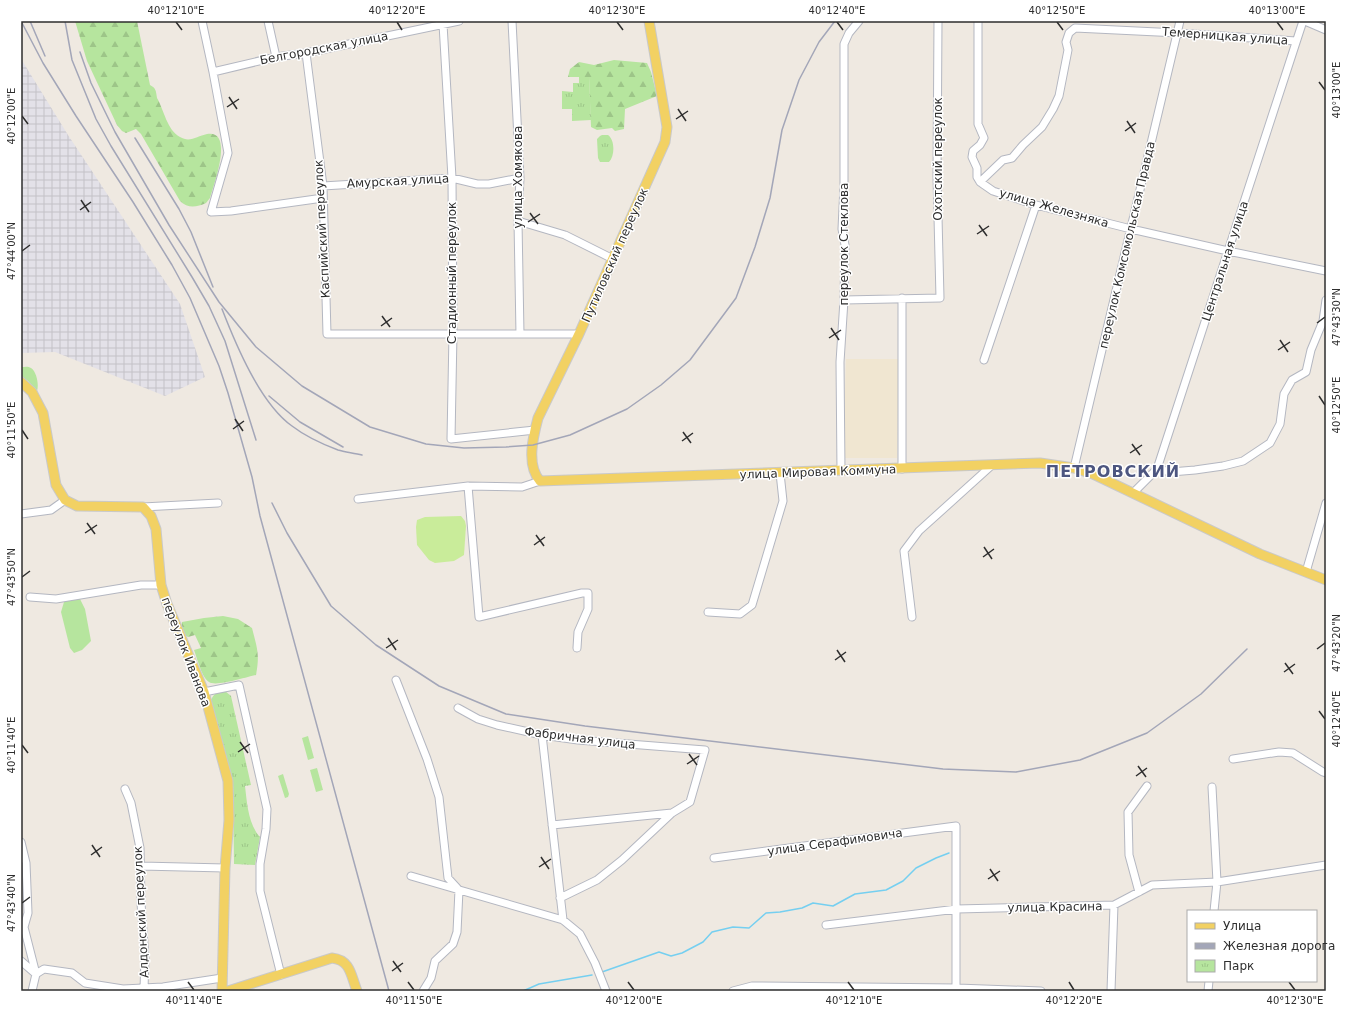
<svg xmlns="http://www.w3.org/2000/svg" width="1347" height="1012" viewBox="0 0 1347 1012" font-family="'DejaVu Sans',sans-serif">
<defs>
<pattern id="industrial-grid" width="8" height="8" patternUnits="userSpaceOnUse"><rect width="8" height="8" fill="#e3e1e8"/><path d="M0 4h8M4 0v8" fill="none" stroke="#c3c1c7"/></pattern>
<pattern id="forest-firs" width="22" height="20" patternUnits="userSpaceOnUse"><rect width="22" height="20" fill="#b6e59e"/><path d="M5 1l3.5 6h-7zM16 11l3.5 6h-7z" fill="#9dc588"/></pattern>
<pattern id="park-tufts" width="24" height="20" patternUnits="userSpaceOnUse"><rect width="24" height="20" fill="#b6e59e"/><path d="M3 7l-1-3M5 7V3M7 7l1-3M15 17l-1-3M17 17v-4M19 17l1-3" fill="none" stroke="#9dc588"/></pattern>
</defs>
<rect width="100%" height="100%" fill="#efe9e1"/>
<path fill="url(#industrial-grid)" d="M21,62H23L68,135L180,304L205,377L165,396L55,352L21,353Z"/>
<path fill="#f0e6d1" d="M846,359H899L897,458H843Z"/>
<path fill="#b6e59e" d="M21,367C25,367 28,366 31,368C37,372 39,385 37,391L28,381L21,376Z
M70,598L80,599L85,609L91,641L82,650L74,653L70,648L61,612L64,602Z
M308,736L314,758L308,760L302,738Z
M317,768L323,790L316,792L310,770Z
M283,774L289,794L288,797L285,798L278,776Z"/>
<path fill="url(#forest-firs)" d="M75,21H137L150,85C156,88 156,91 157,98C164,110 167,130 180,137C190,143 197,136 207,134C235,129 213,187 210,198L206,203C197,207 188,209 180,201L141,134L136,129L126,133L122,131L117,125L87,61Z
M614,60L647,63L651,72L657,96L625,109L624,129L615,131L612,128L597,130L591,127L589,77H568L570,69L579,62L594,65Z
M223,616L238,619L252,628C257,648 260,654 256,675C246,677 216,687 209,682C202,678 197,658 194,650L201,648L195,635L188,637C182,633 181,629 182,622L204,618Z"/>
<path fill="url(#park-tufts)" d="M579,77H589L591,120L572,121V109H562V91L573,92V83H579Z
M602,135H608C615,140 615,156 609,162H600L598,158L597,139L600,136Z
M225,691L231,696L251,785L245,786C247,802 248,824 260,837L255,865L234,864L233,784L211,700C214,693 218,692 225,691Z"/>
<path fill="#c9ec9a" d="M461,516L465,521L466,526L464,555L454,561L435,563L429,560L417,545L416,527L417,520L425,517Z"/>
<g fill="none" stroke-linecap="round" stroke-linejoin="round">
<path stroke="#75cff0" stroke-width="1.5" d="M602,972L659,952L671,956L682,953L703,942L712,932L733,927L749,928L766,913L780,912L802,908L813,903L833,906L855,894L886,890L903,881L916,868L936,858L949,853
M523,991L539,984L592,975"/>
<g stroke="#b4b7c1" stroke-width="9">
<path id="minor" d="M202,21L213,72L228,153L211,212L231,211L323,198
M268,21L276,57
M512,21L520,178L518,221L520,334
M978,21V124L984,138L980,145L973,151L972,157L977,168V177L980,182L993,191L1036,205L1131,229L1228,251L1326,271
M1305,21L1326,30
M443,24L452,178L453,333L451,439L535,430
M306,53L323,186L327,334H579
M213,72L276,57L306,53L459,21
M980,182L1003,160L1012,158L1023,145L1042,127L1053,109L1059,96L1068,50L1066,42L1069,33L1075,28L1178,33L1296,41
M323,186L452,178L477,184H489L520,178
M518,221L565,235L613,259
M902,298V469
M844,300L940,298L937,176L938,21
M984,360L1036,205
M1074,468L1180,21
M1157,469L1171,472L1195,470L1223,466L1243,461L1270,443L1280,424L1284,394L1292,380L1306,372L1311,350L1323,321L1326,300
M841,471L840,362L844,300L845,245L842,229L844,186V44L849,33L859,21
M468,486L479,617L582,593H588V609L578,632L577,648
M1133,493L1157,469L1303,21
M358,499L468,486L522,487L540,481
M143,507L218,503
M21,514L51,510L65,500
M1306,572L1326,503
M30,597L56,599L141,585H161
M708,612L740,614L752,605L783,501L780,473
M912,617L904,551L919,531L991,466
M396,680L427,759L439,797L448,878L459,890L457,932L453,944L435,961L431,978L423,991
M204,692L239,685L267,809L266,829L260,864V891L281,975
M458,708L478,719L497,725L542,735L578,740L705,750L690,802L672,813L622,860L597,880L560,898
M542,735L563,920
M1233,759L1279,752L1293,753L1323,772L1326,773
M1212,787L1217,882L1214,911
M125,789L131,803L140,848L141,903L145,958L144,989
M552,825L672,813
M21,842L26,863L28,913L24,927L36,974L32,991
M714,858L956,826V991
M141,866L225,868
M411,876L563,920L580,934L595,963L606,991
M1139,892L1129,855L1128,812L1147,786
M826,925L957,909L1114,905L1152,885L1217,882L1326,865
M21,961L36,974L44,969L72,973L85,983L123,989L163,987L222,978
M733,991L752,986L957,988L1041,991
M1111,991L1114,905
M1208,991L1209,981"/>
</g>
<g stroke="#c9c9c9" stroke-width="11">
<path id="major" d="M649,21L667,127L665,142L579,334L538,418C533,437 526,465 540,481L1040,463L1074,468L1093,474L1260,554L1326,580
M21,382L32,392L43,413L56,485L65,500L77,506L143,507L151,516L156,529L161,585L167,604L204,692L228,781L229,820L225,868L222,991
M228,991L332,958C351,960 351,976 357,991"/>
</g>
<use href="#minor" stroke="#fff" stroke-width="7"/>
<use href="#major" stroke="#f2d163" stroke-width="9"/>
<path stroke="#a3a6b8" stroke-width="1.5" d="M21,21L43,63L76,116L133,202L172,265L190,298L219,366L228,393L252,477L260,516L389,991
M30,21L45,56
M65,21L72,60L96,119L111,146L192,277L209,306L225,341L256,440
M80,52L91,83L115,132L169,225L219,302L256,347L302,386L370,427L426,444L464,448L506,447L533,445L570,435L627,409L661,385L690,360L736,298L755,247L770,198L782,130L799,80L819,42L835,21
M135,138L179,209L191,232L213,287
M222,309C236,345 260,403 292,426C305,436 322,444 338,450C345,452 354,453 362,455
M269,396L300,422L343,447
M272,503L287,533L331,606L376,645L439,686L506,714L585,726L943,769L1016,772L1080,760L1147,733L1201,694L1247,649"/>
</g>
<path fill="none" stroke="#2e2e2e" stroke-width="1.5" d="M176,22L182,30M397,22L402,30M617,22L623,30M837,22L843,30M1057,22L1063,30M1277,22L1283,30M1319,82L1325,90M229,97L237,109M227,107L239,99M678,109L686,121M22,116L28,124M676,119L688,111M1127,121L1135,133M1125,131L1136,123M81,200L89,212M80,210L91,202M530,213L538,224M528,222L540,214M979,225L987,236M977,234L989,226M22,251L30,245M382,316L390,327M1317,323L1325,317M381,326L392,318M831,328L839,340M829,338L841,330M1280,340L1288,352M1278,350L1290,342M1319,396L1325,405M235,419L243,431M233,429L244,421M22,430L28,439M683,432L691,443M682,441L693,433M1132,444L1140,455M1130,453L1142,445M87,523L95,534M85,533L97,525M536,535L544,546M534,545L545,537M984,547L992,559M983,557L994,549M22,577L30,571M388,638L396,650M386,648L398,640M1317,649L1325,643M837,650L845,662M835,660L846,652M1285,663L1293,674M1284,672L1295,664M1319,711L1325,719M240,742L248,753M22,745L28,753M238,752L250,744M689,754L697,765M687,764L699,756M1138,766L1146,777M1136,776L1147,768M92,845L100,857M91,855L102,847M541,857L549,869M539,867L551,859M990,869L998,881M988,879L1000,871M22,903L30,897M393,961L401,972M392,971L403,963M188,982L194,990M408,982L414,990M628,982L634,990M848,982L854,990M1069,982L1074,990M1289,982L1295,990"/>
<g text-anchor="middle" stroke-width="3" stroke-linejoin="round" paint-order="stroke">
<g font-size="12" fill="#2e2e2e" stroke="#fff">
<text transform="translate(1225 36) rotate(4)" y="4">Темерницкая улица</text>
<text transform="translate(324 48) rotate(-11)" y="4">Белгородская улица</text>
<text transform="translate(938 159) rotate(-90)" y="4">Охотский переулок</text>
<text transform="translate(518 177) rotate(-90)" y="4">улица Хомякова</text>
<text transform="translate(398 181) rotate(-3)" y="4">Амурская улица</text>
<text transform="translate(1054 208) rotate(16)" y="4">улица Железняка</text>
<text transform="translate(322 229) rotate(-93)" y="4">Каспийский переулок</text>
<text transform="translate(844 244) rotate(-90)" y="4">переулок Стеклова</text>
<text transform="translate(1127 245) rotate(-77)" y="4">переулок Комсомольская Правда</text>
<text transform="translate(615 255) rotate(-66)" y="4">Путиловский переулок</text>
<text transform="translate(1225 261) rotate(-72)" y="4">Центральная улица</text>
<text transform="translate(452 273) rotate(-90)" y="4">Стадионный переулок</text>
<text transform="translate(818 472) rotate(-2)" y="4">улица Мировая Коммуна</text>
<text transform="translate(186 652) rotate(69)" y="4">переулок Иванова</text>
<text transform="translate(580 738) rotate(7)" y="4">Фабричная улица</text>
<text transform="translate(835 842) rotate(-8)" y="4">улица Серафимовича</text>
<text transform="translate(1055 907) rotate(-1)" y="4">улица Красина</text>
<text transform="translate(141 912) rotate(-93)" y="4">Алдонский переулок</text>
</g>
<g font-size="16" font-weight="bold" letter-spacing="1" fill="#4d5680" stroke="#fff">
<text x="1113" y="477">ПЕТРОВСКИЙ</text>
</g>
</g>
<rect width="1347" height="1012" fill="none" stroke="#ffffff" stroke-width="44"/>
<rect x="1187" y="910" width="130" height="72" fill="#ffffff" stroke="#ababab"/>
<rect x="1195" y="923" width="20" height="6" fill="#f2d163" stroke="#ababab"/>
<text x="1223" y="930" font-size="12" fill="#2e2e2e">Улица</text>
<rect x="1195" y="943" width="20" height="6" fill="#a3a6b8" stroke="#ababab"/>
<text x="1223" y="950" font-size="12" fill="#2e2e2e">Железная дорога</text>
<rect x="1195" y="960" width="20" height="12" fill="url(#park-tufts)" stroke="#ababab"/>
<text x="1223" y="970" font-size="12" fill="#2e2e2e">Парк</text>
<rect x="22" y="22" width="1303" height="968" fill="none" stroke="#2e2e2e" stroke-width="1.5"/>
<g font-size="10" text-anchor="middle" fill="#2e2e2e">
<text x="176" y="14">40°12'10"E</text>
<text x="397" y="14">40°12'20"E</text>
<text x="617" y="14">40°12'30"E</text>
<text x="837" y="14">40°12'40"E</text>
<text x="1057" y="14">40°12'50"E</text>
<text x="1277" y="14">40°13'00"E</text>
<text transform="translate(1336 90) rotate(-90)" y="4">40°13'00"E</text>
<text transform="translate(11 116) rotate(-90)" y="4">40°12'00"E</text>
<text transform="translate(11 251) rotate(-90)" y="4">47°44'00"N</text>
<text transform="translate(1336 317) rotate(-90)" y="4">47°43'30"N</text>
<text transform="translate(1336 405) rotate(-90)" y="4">40°12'50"E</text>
<text transform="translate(11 430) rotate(-90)" y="4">40°11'50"E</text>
<text transform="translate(11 577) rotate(-90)" y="4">47°43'50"N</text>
<text transform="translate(1336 643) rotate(-90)" y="4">47°43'20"N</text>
<text transform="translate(1336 719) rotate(-90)" y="4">40°12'40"E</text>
<text transform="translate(11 745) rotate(-90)" y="4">40°11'40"E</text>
<text transform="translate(11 903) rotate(-90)" y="4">47°43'40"N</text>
<text x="194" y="1004">40°11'40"E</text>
<text x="414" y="1004">40°11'50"E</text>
<text x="634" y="1004">40°12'00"E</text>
<text x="854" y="1004">40°12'10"E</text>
<text x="1074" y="1004">40°12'20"E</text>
<text x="1295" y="1004">40°12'30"E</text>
</g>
</svg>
